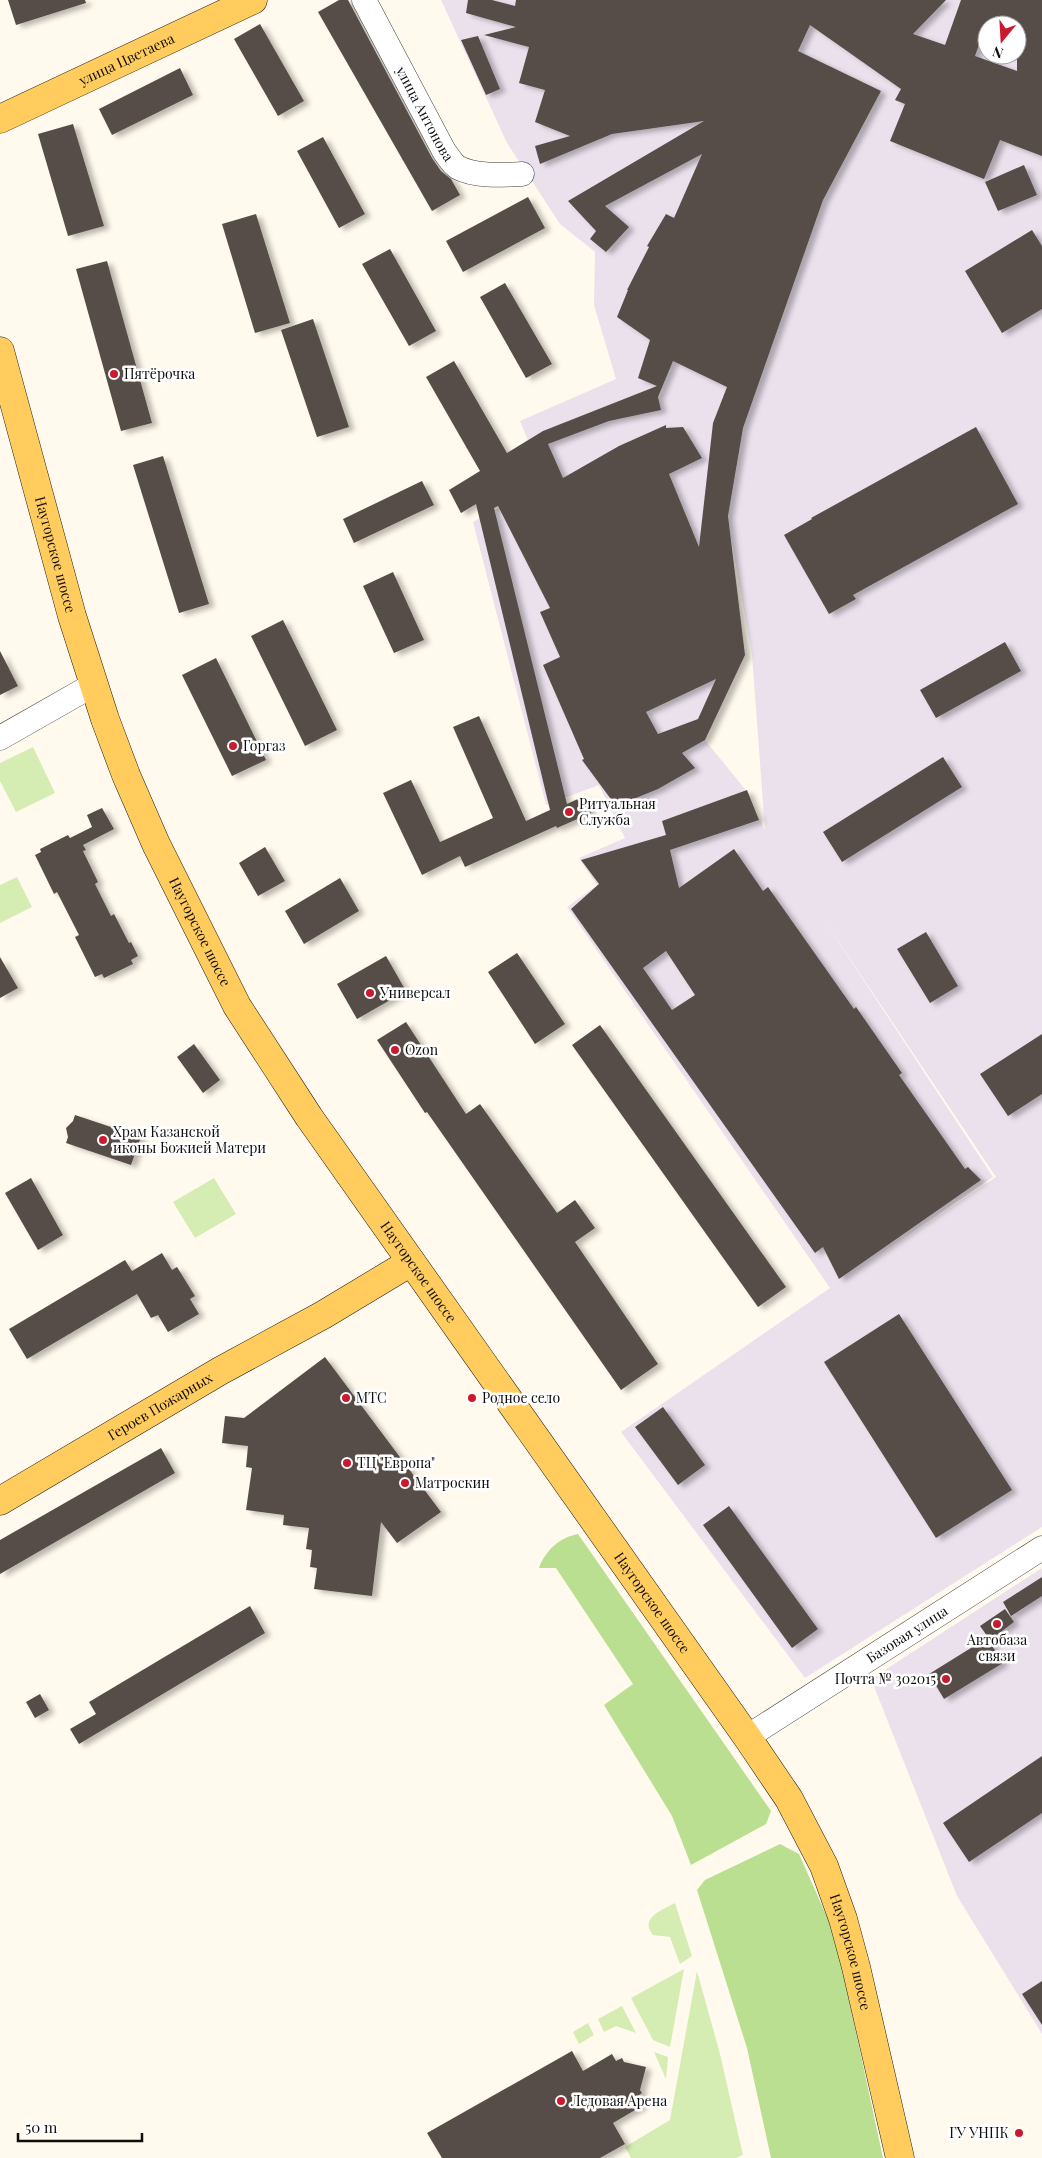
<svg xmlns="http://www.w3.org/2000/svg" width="1042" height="2158" viewBox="0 0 1042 2158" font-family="'Playfair Display',serif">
<defs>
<filter id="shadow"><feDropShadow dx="5.5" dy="3" stdDeviation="2.5" flood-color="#0004"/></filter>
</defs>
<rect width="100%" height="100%" fill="#fffaed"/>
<path fill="#ebe1ed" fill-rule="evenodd" d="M441,0H1042V1527L805,1678L621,1432L830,1288L567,907L597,885L579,858L625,838L599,785L546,805L473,522L545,482L520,421L616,379L594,305L595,252L560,224L507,143ZM987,25H1017V55H987ZM730,532L752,655L765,830L744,788L705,740L745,655ZM824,920L996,1177L860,1269L993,1177Z
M1042,1568V2034L957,1896L871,1679Z"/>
<path fill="#d5edb3" d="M33,747L55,793L16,812L0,781V763Z
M17,877L32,907L0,923V885Z
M214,1178L236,1214L195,1238L173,1202Z
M675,1903L692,1956L680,1964L670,1937L653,1935C639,1918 662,1910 675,1903Z
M684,1969L670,2047L653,2040L631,1998Z
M697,1971L720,2054L743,2155L736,2158H631L625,2147L670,2120Z
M622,2006L636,2033L616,2026L604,2032L598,2019Z
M588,2023L594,2035L579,2044L573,2032Z
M654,2052L668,2057L666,2079Z"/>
<path fill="#badf91" d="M578,1534L771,1811L766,1824L691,1865L672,1816L604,1705L633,1684L556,1568H539C545,1551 560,1537 578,1534Z
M780,1844L799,1854L835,1935L883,2158H771L747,2048L697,1890L705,1880Z"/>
<path fill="#574d49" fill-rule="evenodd" filter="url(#shadow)" d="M8,0H85L86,3L16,25Z
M339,0H348L432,158L441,171L451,179L460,195L432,211L318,12Z
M468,0H492L515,6L516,0H946L913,34L945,45L961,0H1042V156L1000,140L984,179L890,141L905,104L895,100L901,89L810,25L798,51L881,91L823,200L743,428L728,516L745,655L705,740L682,753L695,768L658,789L616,806L582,760L584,759L543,665L560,657L540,612L550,608L498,506L494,508L567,804L584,796L591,813L557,828L556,826L465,867L460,856L422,875L383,793L411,780L440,842L493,818L453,727L479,716L526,821L550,810L476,504L461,513L449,490L480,471L426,377L454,361L507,453L543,431L657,386L638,378L650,340L617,317L628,290H627L649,247L647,246L666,214L674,218L702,154L605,206L629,227L606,252L590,239L596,231L568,201L704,121L612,134L540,164L535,146L570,136L535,122L545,90L519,83L529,47L484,35L516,27L466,13ZM986,25H1017V71L975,56ZM673,361L727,387L713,423L699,547L669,474L702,458L683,427L666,428V425L619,446L563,478L548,444L609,421L661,410L658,397ZM716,679L698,719L658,734L646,712Z
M260,24L304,101L278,116L234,39Z
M478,36L500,89L486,95L461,40Z
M180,68L193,95L112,135L99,109Z
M73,124L104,226L68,236L38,134Z
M323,137L365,214L339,228L297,151Z
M1024,165L1037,195L998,211L985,182Z
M528,197L545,228L463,272L446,241Z
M256,214L290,323L255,333L222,224Z
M1032,230L1042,246V309L1002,333L965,271Z
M390,249L436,331L409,346L362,264Z
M107,261L152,423L121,431L76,269Z
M505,283L552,364L526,378L480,297Z
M313,319L349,427L317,437L281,330Z
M976,427L1018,504L853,595L856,599L829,614L784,535L812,519L811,518Z
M163,456L209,604L179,613L133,465Z
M422,481L434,505L354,543L343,519Z
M393,572L424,640L394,653L363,586Z
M283,620L337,730L305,746L251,636Z
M1005,642L1021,671L936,718L920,690Z
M0,651L18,686L0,695Z
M216,658L266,760L232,776L182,675Z
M943,757L962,787L842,862L823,832Z
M747,790L759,820L670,850L679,888L734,849L763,891L768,887L854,1009L856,1007L902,1073L899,1075L965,1169L968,1167L981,1180L839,1279L823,1247L815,1253L571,909L599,884L581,860L666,835L662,821ZM666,951L695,995L672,1010L643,968Z
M102,808L114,829L83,845L86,850L83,851L98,882L95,884L111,916L114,914L129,943L131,942L138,956L131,960L133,964L104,978L102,974L95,977L75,937L79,935L57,892L54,894L35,855L41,852L40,849L68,835L70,838L92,827L87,815Z
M265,847L285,881L258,896L239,863Z
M340,878L359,911L304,944L285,911Z
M926,932L958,986L930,1003L897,949Z
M517,953L565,1024L535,1044L488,972Z
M386,956L406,991L357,1019L337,984Z
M0,957L18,988L0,998Z
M406,1022L466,1114L480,1104L557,1213L575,1200L595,1228L575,1242L658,1364L621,1390L427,1112L425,1113L377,1040Z
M600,1025L786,1287L758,1307L572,1045Z
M1042,1034V1094L1008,1116L980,1074Z
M194,1044L220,1080L203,1093L177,1057Z
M75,1115L141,1137L131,1165L66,1143L68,1137L66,1128L73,1121Z
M31,1178L63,1235L38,1250L5,1193Z
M162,1253L172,1270L177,1267L195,1296L190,1299L199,1314L168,1332L158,1315L151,1318L137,1294L27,1359L9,1329L125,1260L132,1271Z
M899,1314L1012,1490L936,1538L824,1362Z
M325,1357L441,1512L397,1543L381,1522L372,1596L314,1589L317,1568L310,1567L312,1550L306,1549L309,1528L283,1525L284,1515L246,1510L252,1468L246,1467L248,1446L222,1443L225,1416L244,1418Z
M663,1407L705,1465L678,1485L635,1427Z
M161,1448L175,1473L0,1574V1540Z
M729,1506L818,1629L792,1648L703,1525Z
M1042,1577V1596L1011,1616L1003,1602Z
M250,1606L265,1633L79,1744L70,1729L96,1714L89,1702Z
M1005,1609L1014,1622L990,1640L980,1626Z
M987,1638L1003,1663L944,1699L929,1674Z
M40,1694L49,1710L35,1718L26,1702Z
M1042,1756V1813L969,1862L943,1823Z
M1042,1981V2025L1022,1994Z
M572,2051L583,2071L612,2054L616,2061L622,2058L624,2062L646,2067L640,2090L642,2093L636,2097L642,2106L613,2123L625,2144L600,2158H442L427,2133Z"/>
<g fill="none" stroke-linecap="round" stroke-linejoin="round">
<g stroke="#404040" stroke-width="25">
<g id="minor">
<path id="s1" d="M364,0L444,151C448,157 452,163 457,167C475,177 503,175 522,174"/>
<path d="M0,738L93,685"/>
<path id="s2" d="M747,1737L1042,1548"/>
</g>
</g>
<g stroke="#1e1e1e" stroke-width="29">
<g id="major">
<path id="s3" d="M0,119L253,0"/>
<path id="s4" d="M0,351L72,616L105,719L126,775L156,844L237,1006L309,1117L747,1737L789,1799L824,1866L843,1919L856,1967L900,2158"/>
<path id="s5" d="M0,1501L220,1371L323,1315L411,1262"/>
</g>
</g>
<use href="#minor" stroke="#fff" stroke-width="24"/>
<use href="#major" stroke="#ffcc5d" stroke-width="28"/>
</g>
<g fill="#c91a2f" stroke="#fff" stroke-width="2">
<circle cx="114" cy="374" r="5"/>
<circle cx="233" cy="746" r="5"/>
<circle cx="569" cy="812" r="5"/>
<circle cx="370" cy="993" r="5"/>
<circle cx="395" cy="1050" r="5"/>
<circle cx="103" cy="1140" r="5"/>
<circle cx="346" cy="1398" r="5"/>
<circle cx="472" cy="1398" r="5"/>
<circle cx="347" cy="1463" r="5"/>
<circle cx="405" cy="1483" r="5"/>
<circle cx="997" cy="1624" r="5"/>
<circle cx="946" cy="1679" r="5"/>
<circle cx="561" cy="2101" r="5"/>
<circle cx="1019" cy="2133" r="5"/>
</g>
<g text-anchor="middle" stroke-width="5" stroke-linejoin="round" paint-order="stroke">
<g font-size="14" fill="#0d0d0d" stroke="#fff">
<text dy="5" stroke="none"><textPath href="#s3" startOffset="140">улица Цветаева</textPath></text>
<text dy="5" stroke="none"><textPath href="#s1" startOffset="129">улица Антонова</textPath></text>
<text dy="5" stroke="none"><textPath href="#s4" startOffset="211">Наугорское шоссе</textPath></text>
<text dy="5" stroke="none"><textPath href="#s4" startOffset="616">Наугорское шоссе</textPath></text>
<text dy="5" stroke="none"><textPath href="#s4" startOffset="1021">Наугорское шоссе</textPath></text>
<text dy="5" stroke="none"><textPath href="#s5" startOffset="186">Героев Пожарных</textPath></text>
<text dy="5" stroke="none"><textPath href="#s4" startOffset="1426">Наугорское шоссе</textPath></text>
<text dy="5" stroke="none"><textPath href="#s2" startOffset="190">Базовая улица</textPath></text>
<text dy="5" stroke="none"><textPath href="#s4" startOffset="1831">Наугорское шоссе</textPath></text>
</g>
<g font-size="14" fill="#0d0d0d" stroke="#fff" text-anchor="start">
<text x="124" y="379">Пятёрочка</text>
<text x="243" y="751">Горгаз</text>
<text x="579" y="809">Ритуальная<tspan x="579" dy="16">Служба</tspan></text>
<text x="380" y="998">Универсал</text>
<text x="405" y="1055">Ozon</text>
<text x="113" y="1137">Храм Казанской<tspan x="113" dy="16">иконы Божией Матери</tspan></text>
<text x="356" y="1403">МТС</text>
<text x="482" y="1403">Родное село</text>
<text x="357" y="1468">ТЦ "Европа"</text>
<text x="415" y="1488">Матроскин</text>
<text x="997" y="1645" text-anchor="middle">Автобаза<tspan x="997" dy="16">связи</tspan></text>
<text x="936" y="1684" text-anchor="end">Почта № 302015</text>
<text x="571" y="2106">Ледовая Арена</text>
<text x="1009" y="2138" text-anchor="end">ГУ УНПК</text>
</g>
</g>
<g transform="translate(1002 40) rotate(198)"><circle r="24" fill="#ffffff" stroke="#9e9e9e"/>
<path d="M0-4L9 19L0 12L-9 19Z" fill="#c91a2f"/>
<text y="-8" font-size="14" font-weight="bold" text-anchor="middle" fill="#0d0d0d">N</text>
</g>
<path d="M18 2133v8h124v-8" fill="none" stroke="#0d0d0d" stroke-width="2.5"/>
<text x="25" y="2133" font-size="15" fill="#0d0d0d" stroke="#ffffff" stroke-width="4" paint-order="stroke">50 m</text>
</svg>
